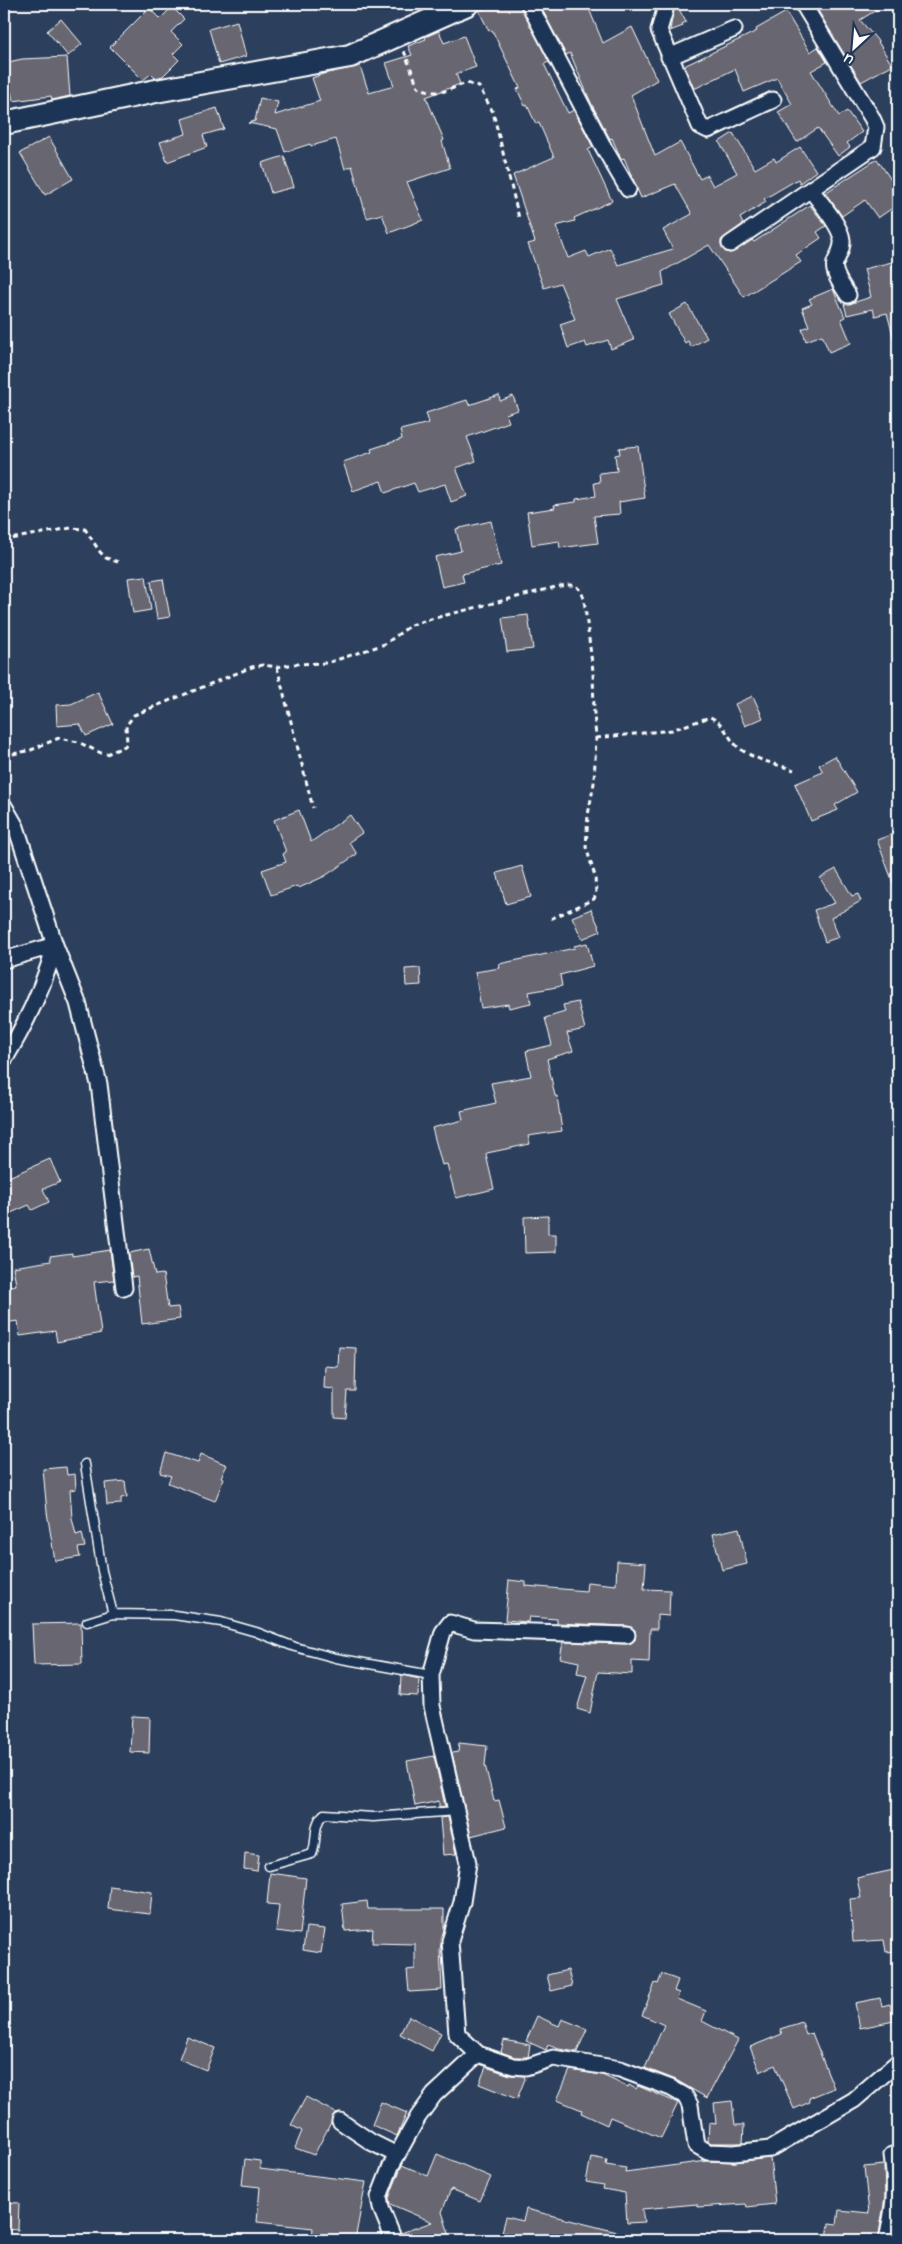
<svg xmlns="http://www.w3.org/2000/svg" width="902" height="2244" viewBox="0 0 902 2244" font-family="'Architects Daughter',sans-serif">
<rect width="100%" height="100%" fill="#2c3f5c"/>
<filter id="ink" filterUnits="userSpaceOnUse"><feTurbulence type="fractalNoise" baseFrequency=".02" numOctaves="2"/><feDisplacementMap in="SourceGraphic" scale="10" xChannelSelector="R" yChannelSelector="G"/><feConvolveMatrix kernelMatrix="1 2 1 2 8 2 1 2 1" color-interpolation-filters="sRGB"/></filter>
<g filter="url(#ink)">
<path fill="#676671" stroke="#fff" d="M495,4H520L549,62L544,64L568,113L574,110L593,147L588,150L612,201L574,218L575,221L556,226L568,258L586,251L589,257L610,248L618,265L673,249L663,230L692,214L675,184L641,198L624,158L621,159L612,138L610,139L591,103L570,53L566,55L539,4H587L603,43L632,27L657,80L631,95L655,156L680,142L700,179L707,175L713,186L737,173L719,142L733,133L755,169L774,158L776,162L800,147L816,171L800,183L798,179L764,199L766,202L740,218L743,224L721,240V245L726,252L731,253L752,240L754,242L810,205L826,226L817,232L821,238L796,255L801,262L744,297L709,245L662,272L664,285L617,299L634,340L611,349L608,340L587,347L585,342L568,348L560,324L575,319L560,283L544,288L528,244L535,242L513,175L554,157L539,123L536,124L527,105L525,106L517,89L520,88L492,30L489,31L479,11Z
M674,4H676L686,22L682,24L683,26L670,31Z
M814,4H886L860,20L877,40L892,65L861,82Z
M172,7L184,19L171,32L183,44L173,54L179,60L163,76L155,78L151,74L143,80L110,47L149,8L160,19Z
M786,12L810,52L818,47L827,62L811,71L839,116L847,111L862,132L847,143L850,147L838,156L818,128L797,142L778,112L792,104L777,78L744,92L735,69L694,89L684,66L757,31L756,29Z
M61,19L82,44L68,56L47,31Z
M237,21L246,56L219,64L209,29Z
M439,31L444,43L464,36L476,67L456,74L460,84L426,97L444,140L442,141L450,168L407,182L423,220L389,233L382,214L367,218L352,166L345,169L336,139L311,146L310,144L285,152L277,129L248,123L255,121L260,98L278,102L275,115L320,101L312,78L323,74L360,66L369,93L394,86L386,63L412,55L408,46L426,39L425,37Z
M67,57L70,96L52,100L51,96L13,101L11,91L4,92V63L22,59Z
M217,108L224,129L203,135L207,147L167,162L160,142L186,134L182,119Z
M49,137L73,179L45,195L20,153Z
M284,156L294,187L271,193L262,163Z
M877,159L898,190V204L878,218L865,200L842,216L825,193Z
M892,262L898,287V338L894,339L887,313L875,316L873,309L847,315L844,304H849L871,297L864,269Z
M833,289L845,317L841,319L851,343L829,352L822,335L806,341L802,329L809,326L802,308L812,304L809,299Z
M687,304L707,338L691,347L688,341L685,343L669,314Z
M499,395L500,401L513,396L518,410L506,414L509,422L467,437L476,461L456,468L467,496L451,502L445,484L418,492L414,483L385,493L381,481L353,491L343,462L372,452L371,449L402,439L400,430L429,423L426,413L467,400L469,405Z
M638,446L645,498L619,502L620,514L594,516L598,543L560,548L559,541L532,545L527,512L555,508L554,505L576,502V499L596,496L594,483L600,482L599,473L617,471L615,455L620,454L619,448Z
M491,521L501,565L462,574L464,582L442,587L435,557L461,551L456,529Z
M146,576L151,610L133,613L128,578Z
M163,579L170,617L157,619L151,581Z
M528,615L533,649L507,652L502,618Z
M98,692L113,724L86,736L80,724L57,726L56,705L71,704Z
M753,696L763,718L745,726L735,704Z
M835,756L857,792L835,805L838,810L811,821L795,784L823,772L819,765Z
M299,810L311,842L350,815L362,833L349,842L357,854L325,876L299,888L297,886L271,895L262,870L286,862L283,854L286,852L274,820Z
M898,832V893H897L877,840Z
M522,866L531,897L506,904L497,873Z
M836,869L852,896L858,894L861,901L831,918L839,937L825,942L814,910L835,903L820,878Z
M591,909L601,931L582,939L572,917Z
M587,943L593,966L560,975L562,986L529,992L531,1003L509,1008L508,1004L481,1008L475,972L500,968L499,964L575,948L574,946Z
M420,968L421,985L406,986L405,969Z
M578,1002L585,1029L567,1033L573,1051L547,1059L555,1096H557L562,1131L528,1136L530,1144L487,1153L486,1155L494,1189L456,1198L447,1164L442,1165L432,1128L463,1120L461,1111L496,1103L491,1083L531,1076L526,1051L552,1045L545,1018L565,1012L563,1005Z
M50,1159L60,1182L43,1189L49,1202L32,1210L29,1205L4,1216V1179Z
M548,1216V1234H556V1252L525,1253L524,1217Z
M149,1249L155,1275L163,1274L168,1308L178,1307L180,1319L142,1324L137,1276L132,1277L129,1253Z
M110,1250L114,1280L94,1282L101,1333L57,1342L55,1331L20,1336L18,1321L4,1323V1287L16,1285L13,1267L51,1261L50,1256L72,1253V1256Z
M339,1347L356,1348L355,1391H347L345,1418L334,1417V1389L324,1388L325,1366L338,1367Z
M166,1453L198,1463L201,1454L227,1465L221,1477L224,1478L215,1501L168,1483L171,1476L160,1473Z
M66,1467L67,1475L75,1474L76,1489L70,1490L72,1518L76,1535L82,1533L85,1547L78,1548L80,1557L55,1561L47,1512L43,1469Z
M125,1481L127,1497L121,1498V1504L107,1505L105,1483Z
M739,1528L747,1564L722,1570L713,1534Z
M617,1561L646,1563L644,1589L670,1590L669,1616L657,1615V1629H650L649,1662L632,1661V1674L598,1672L590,1713L577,1709L587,1675L577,1673L579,1662L560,1658L563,1642L627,1644L635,1640V1630L627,1626L557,1623V1619L529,1617L528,1622L505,1620L509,1580L526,1582V1586L586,1591L587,1582L616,1585Z
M81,1623L82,1664L34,1665L32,1624Z
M401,1675L419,1679L418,1696L400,1695Z
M132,1716L150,1717L149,1753L130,1752Z
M459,1743L487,1746L485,1765L494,1801L499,1800L506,1827L471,1836L452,1753L458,1752Z
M434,1756L445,1806L439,1807V1801L415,1806L407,1761Z
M448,1817L456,1854L443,1855L440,1818Z
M245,1853L259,1855L257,1871L244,1869Z
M898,1869V1951L886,1952L884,1940L853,1942L850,1899L861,1898L857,1878Z
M270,1873L306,1878L300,1934L276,1931L279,1905L267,1904Z
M110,1886L152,1892L150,1914L108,1909Z
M367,1901L368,1909H444V1930L440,1949L442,1990L409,1992L407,1970L415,1969V1944L372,1943L373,1929L345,1931L342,1904Z
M306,1927L325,1929L321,1953L303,1950Z
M568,1970L572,1986L551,1991L547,1975Z
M662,1974L678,1980L674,1991L679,1993L677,1999L706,2011L702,2021L738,2040L707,2098L676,2080L645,2068L664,2025L642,2015L655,1983L658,1984Z
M880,1998L882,2006L890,2004L894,2021L860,2028L855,2003Z
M409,2016L441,2033L432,2051L400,2034Z
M537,2016L559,2026L562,2019L587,2029L577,2052L559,2049L548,2045L546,2050L526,2041Z
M802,2022L806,2035L812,2033L834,2088L809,2098L810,2102L794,2109L775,2065L760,2072L750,2047L782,2034L780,2029Z
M187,2037L215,2048L206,2070L179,2059Z
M504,2040L530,2045L528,2057H515L501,2052Z
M486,2067L510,2075L524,2076L525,2079L517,2099L479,2084Z
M570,2070L602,2075L628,2087L629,2085L636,2089L638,2086L678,2103L661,2138L610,2117L607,2125L581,2113L582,2110L557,2100Z
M306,2097L336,2113L314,2155L295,2148L302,2131L291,2125Z
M732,2101L735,2125H744L743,2143H711L708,2141L709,2123L716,2124L714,2103Z
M381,2102L407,2113L397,2136L372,2125Z
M437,2154L491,2177L480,2201L451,2189L442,2212L451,2240H403L401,2233L432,2222L390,2204L389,2198L400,2170L402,2165L428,2176Z
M591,2157L607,2160L606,2165L626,2168L625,2172L707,2161L735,2162L770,2158L775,2204L747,2207L746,2204L697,2207V2204L642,2209L644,2222L627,2223L625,2193L603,2189L604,2185L586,2182Z
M245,2159L260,2161V2169L366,2182L355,2240H329L312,2238L313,2228L257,2222L260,2187L242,2185Z
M884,2165L885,2198L878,2240H827L829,2223L837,2224L839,2210L869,2213L864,2167Z
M4,2202L19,2203L18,2230L4,2229Z
M526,2209L633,2236L632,2240H537L502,2232L506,2217L523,2221Z"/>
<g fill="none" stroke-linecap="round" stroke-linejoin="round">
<g stroke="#fff" stroke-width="11">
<path id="lane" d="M85,1464L102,1571L113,1614
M87,1622L113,1614L174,1615L221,1622L256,1632L295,1647L336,1658L431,1675
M269,1866L312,1854C318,1841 312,1824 324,1814L373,1817L457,1811"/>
</g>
<g stroke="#fff" stroke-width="19">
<path id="street" d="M529,4L604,148L628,189
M665,4V10L659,30L700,126L708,130L773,100
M669,57L734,29
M811,190C820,202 841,226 842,240C843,249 838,255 835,263C832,273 843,287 848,295
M730,244L873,147L876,127L872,118L803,4
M4,806L16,827L55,945L78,1003L99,1084L124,1288
M4,960L55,945C44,987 26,1024 4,1060
M627,1635L474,1630L450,1623L443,1632L431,1675L432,1706L468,1863L462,1902L450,1941L457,2034L478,2054L513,2066L526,2067L553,2058L620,2069L671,2088L685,2096L690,2105L696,2145L708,2152L734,2153L770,2149L854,2100L898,2062
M340,2121L371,2142L397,2155
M394,2240L381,2208L379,2197L391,2166L418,2117L434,2095L478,2054
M887,2240C894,2207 897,2190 892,2155"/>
</g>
<g stroke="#fff" stroke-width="26">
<path id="secondary" d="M4,123L156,91L350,56L467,4"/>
</g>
<path stroke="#fff" stroke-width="3" stroke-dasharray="5 4" stroke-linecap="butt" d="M404,51L418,87C441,97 445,90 467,83L479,87L493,112L519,218
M4,540L71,528L85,529L100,552L106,558L118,562
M277,667L313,808
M596,738L672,730L710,717C726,724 727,738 739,748C755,760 776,764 794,770
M4,756L31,750L59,738L78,742L101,753L107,754L125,746L127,743L126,726L134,715L252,667L263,665L277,667L295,664L327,663L385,644L411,625L431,619L556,587C572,584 578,582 584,599L593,671L594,713L596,738L594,783L588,815L586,847L595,876L596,894L594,899L548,920"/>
<use href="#lane" stroke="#1d3557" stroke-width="8"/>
<use href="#street" stroke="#1d3557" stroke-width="15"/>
<use href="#secondary" stroke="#1d3557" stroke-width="22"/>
</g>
</g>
<rect width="902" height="2244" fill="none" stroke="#1d3557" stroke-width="20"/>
<rect x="10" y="10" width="882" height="2224" fill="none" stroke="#fff" stroke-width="2" filter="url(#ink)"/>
<g transform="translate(854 48) rotate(206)" stroke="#1d3557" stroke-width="4" paint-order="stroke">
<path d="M0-4L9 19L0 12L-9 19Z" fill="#ffffff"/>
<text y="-8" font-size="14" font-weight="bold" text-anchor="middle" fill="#ffffff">U</text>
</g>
</svg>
